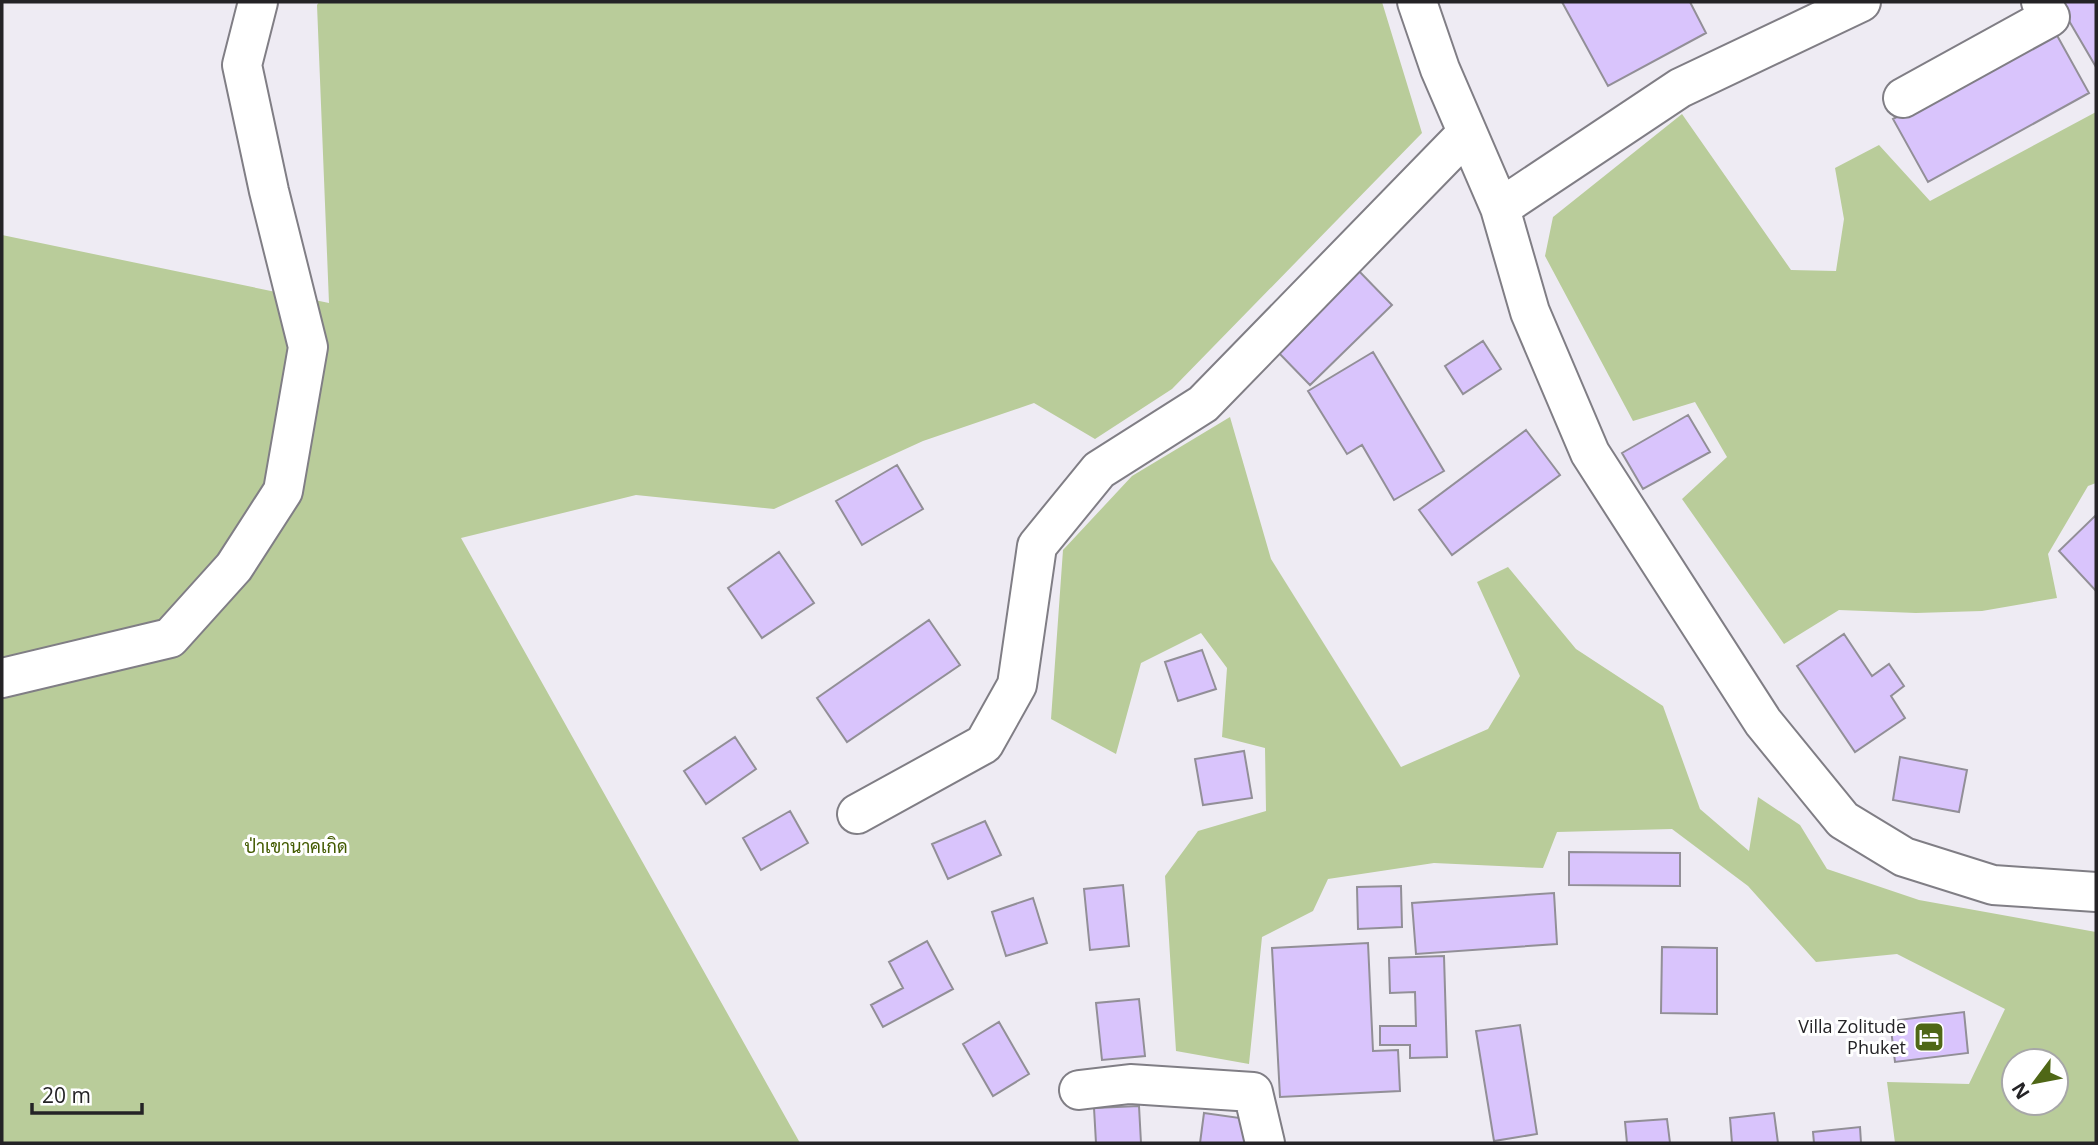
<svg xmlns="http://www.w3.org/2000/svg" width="2098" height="1145" viewBox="0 0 2098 1145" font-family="'Open Sans',Sarabun,sans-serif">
<rect width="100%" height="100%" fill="#eeebf3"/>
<path fill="#b9cc9a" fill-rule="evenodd" d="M319,2H1382L1422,133L1172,389L1095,439L1034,403L923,441L774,509L636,495L461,538L800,1143H2V235L329,303L317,5Z
M2096,112V483L2088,486L2048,554L2057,598L1982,611L1916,613L1839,610L1784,644L1682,499L1727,457L1695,402L1633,421L1545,256L1553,217L1682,114L1791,270L1836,271L1844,219L1835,168L1879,145L1930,201Z
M1230,417L1271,559L1401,767L1488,729L1520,676L1477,582L1508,567L1576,649L1663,706L1700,809L1749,851L1758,797L1800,825L1827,869L1919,900L2096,932V1143H1895L1887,1082L1969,1084L2005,1009L1897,954L1816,962L1748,886L1672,829L1557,832L1543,868L1434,863L1328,879L1313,911L1262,937L1249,1064L1176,1051L1165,876L1198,831L1266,811L1265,748L1222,737L1227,668L1201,633L1141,663L1116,754L1051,719L1063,550L1132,476ZM2056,1061V1103H2014V1061Z"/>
<path fill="#d9c4fc" stroke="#928f97" stroke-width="2" d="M1562,2H1690L1706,33L1608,86Z
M2058,2H2096V67Z
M2054,30L2089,93L1928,182L1893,119Z
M1356,268L1392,305L1310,385L1275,349Z
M1483,341L1501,369L1463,394L1445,366Z
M1373,352L1444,471L1394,500L1362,445L1347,454L1308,391Z
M1688,415L1710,452L1643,489L1622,453Z
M1526,430L1560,475L1452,555L1419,510Z
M897,465L923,509L862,545L836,501Z
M2096,515V591L2059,551Z
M779,552L814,603L762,638L728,588Z
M929,620L960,665L847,742L817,698Z
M1844,634L1872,676L1889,664L1904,686L1891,696L1905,718L1855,752L1797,666Z
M1202,650L1216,689L1178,701L1165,662Z
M735,737L756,769L706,804L684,771Z
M1244,751L1252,798L1203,805L1195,759Z
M1900,757L1967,770L1959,812L1893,800Z
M790,811L808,843L761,870L743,838Z
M985,821L1001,855L948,879L932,844Z
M1569,852L1680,853V886L1569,885Z
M1123,885L1129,946L1090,950L1084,889Z
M1401,886L1402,927L1358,929L1357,887Z
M1554,893L1557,944L1416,954L1412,903Z
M1033,898L1047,943L1006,956L992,912Z
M927,941L953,989L883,1027L871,1005L903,988L889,962Z
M1368,943L1373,1051L1398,1050L1400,1091L1280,1097L1272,948Z
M1662,947L1717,948V1014L1661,1013Z
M1444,956L1447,1057L1410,1058V1045H1380V1026H1416L1415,992L1390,993L1389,958Z
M1139,999L1145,1056L1102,1060L1096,1003Z
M1964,1012L1968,1053L1895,1062L1890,1021Z
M999,1022L1029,1074L993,1096L963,1044Z
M1520,1025L1537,1134L1494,1141L1476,1031Z
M1139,1106L1141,1143H1096L1094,1108Z
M1204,1113L1247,1119L1244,1143H1200Z
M1774,1113L1778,1143H1732L1730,1118Z
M1667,1119L1670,1143H1627L1625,1122Z
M1860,1127L1861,1143H1814L1813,1132Z"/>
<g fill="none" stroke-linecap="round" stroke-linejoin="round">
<g stroke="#807e85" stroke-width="42">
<path id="street" d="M1417,2L1440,69L1500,208L1530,312L1590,453L1763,722L1843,820L1904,857L1993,885L2096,892
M1903,98L2050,17L2041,2
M1500,208L1680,88L1861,2
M2,678L170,638L234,567L283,491L308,347L269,191L242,65L258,2
M857,814L984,744L1017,685L1037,546L1099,470L1203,404L1467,133
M1079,1090L1130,1084L1253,1092L1265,1143"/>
</g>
<use href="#street" stroke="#fff" stroke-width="38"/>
</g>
<defs>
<g id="hotel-square" transform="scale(1.575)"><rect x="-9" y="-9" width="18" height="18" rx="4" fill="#4f6716" stroke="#fff"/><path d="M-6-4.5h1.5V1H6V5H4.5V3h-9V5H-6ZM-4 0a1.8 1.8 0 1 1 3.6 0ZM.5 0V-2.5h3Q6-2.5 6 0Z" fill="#fff"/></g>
</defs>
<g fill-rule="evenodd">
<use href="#hotel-square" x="1929" y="1037"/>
</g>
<g text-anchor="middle" stroke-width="6" stroke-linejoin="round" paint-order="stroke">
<g font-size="18" fill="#425a00" stroke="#fff">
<text x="296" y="853">ป่าเขานาคเกิด</text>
</g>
<g font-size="18" fill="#242326" stroke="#fff" text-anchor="end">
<text x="1906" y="1033">Villa Zolitude<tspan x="1906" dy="21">Phuket</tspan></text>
</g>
</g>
<rect width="2098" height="1145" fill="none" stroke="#242326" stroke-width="7"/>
<g transform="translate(2035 1082) rotate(238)"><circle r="33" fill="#ffffff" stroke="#a7a7a8" stroke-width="2"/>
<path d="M0-5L12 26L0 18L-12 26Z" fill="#4f6716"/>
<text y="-10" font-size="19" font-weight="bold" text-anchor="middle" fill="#242326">N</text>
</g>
<path d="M32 1103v10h110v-10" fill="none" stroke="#242326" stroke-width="3.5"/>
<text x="42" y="1103" font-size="21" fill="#242326" stroke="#ffffff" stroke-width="5" paint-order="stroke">20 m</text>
</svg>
